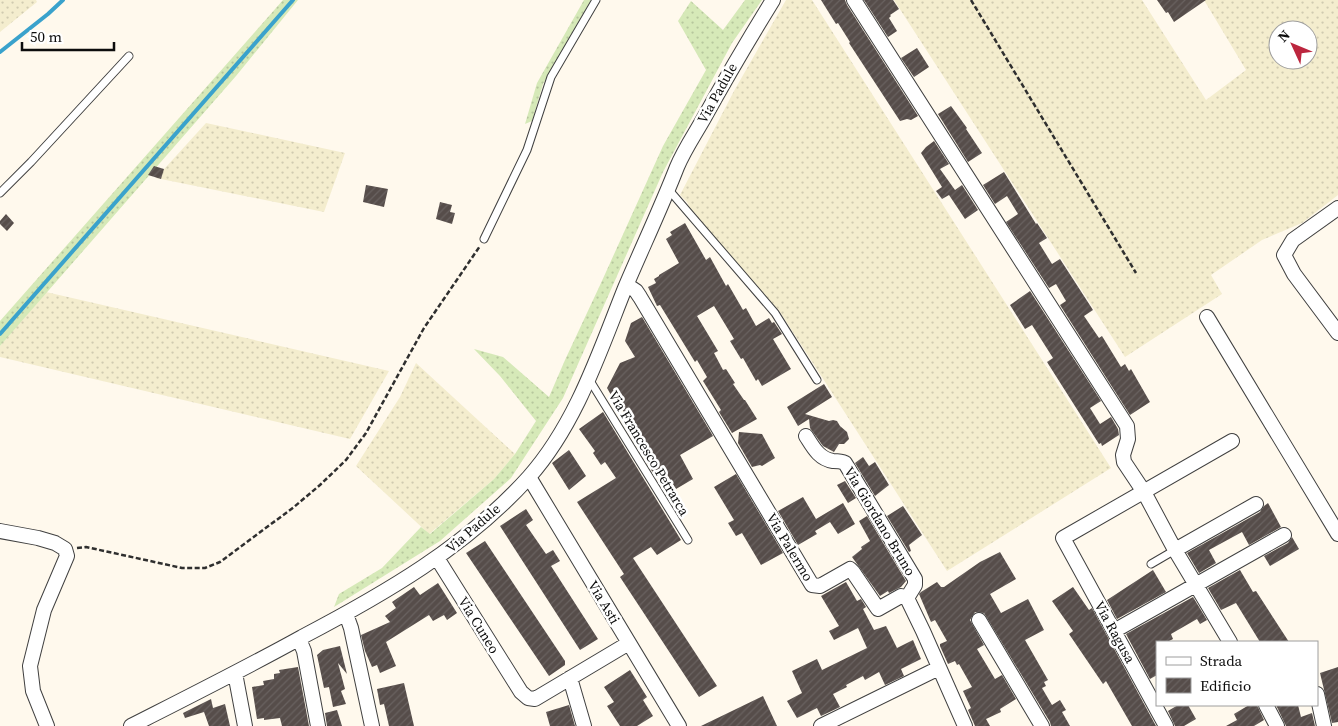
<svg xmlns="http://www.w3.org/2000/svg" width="1338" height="726" viewBox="0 0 1338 726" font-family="'Source Serif 4',serif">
<defs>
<pattern id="farmland-dots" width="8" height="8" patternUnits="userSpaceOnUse" patternTransform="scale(1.25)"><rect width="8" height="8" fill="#f4edce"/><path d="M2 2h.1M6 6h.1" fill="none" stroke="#d0cab0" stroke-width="1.8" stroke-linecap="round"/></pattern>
<pattern id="grass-dots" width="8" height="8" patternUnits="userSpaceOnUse" patternTransform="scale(1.25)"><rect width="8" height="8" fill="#d6e9b8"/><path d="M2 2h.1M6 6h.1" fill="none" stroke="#b6c79d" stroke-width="1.8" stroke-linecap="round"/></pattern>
<pattern id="building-hatch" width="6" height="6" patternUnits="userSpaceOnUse" patternTransform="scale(1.25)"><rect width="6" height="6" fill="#564d4a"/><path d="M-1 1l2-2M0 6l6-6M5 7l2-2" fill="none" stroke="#696260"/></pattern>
</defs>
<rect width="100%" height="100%" fill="#fff9ed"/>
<path fill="url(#farmland-dots)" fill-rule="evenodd" d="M0,0H36L37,2L0,32Z
M786,0H812L1111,468L947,571L780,312L692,213L687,202L680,195L734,91Z
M894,0H1142L1206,100L1246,70L1204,0H1338V195L1302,223L1262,240L1211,275L1222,294L1125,357ZM1278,30H1308V60H1278Z
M206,123L345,153L324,212L156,178Z
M46,292L389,371L350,439L0,357V346Z
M416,363L515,454L494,479L429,534L356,466L400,397Z"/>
<path fill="url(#grass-dots)" d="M283,0H298L236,76L0,346V321Z
M584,0H591L543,84L532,121L525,124L537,83Z
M745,0H762L732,43L663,172L563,398L511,478L440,541L334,607L339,594L382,568L421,527L430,534L494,479L515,454L536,421L500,376L474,349L503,357L549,397L565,360L601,283L663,146L706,70L678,21L691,1L723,30Z"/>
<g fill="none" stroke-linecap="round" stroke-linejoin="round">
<path stroke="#3aa2cc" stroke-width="4" d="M0,52L48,14L63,0
M0,334L293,0"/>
</g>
<path fill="url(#building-hatch)" d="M821,0H845L847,5L918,116L911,120L907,119L900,121L849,43L850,42L838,23L836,24Z
M864,0H893L899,9L890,15L891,16L889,18L897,31L888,37Z
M1157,0H1206L1174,22L1168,12L1166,13Z
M917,48L929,67L914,77L901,58Z
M951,106L967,128L966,129L982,153L968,162L938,114Z
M934,141L949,164L940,169L955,190L962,185L978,210L965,219L949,195L942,199L936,191L942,187L921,153L926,147Z
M154,166L164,169L161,179L148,175Z
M1004,172L1036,224L1037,223L1047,238L1039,243L1052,264L1060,259L1093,310L1084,316L1099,338L1102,336L1121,367L1125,364L1129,371L1131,369L1150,402L1130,415L1060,305L1066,301L1056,284L1049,288L1006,222L1018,214L1007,196L995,204L983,185Z
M366,185L388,189L384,207L363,202Z
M440,202L452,205L450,212L455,213L452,224L436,219Z
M6,214L14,223L7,231L0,224V221Z
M685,223L706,260L710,257L726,286L728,284L743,310L746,308L756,326L769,318L772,323L774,322L782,334L773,339L791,369L762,386L758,379L756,381L743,358L741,359L730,341L734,339L714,306L697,316L718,351L714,353L723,370L726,369L735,383L733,384L744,400H745L757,419L732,433L719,412L721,410L703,381L707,377L697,360L695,362L660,305L657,306L648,287L656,283L654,279L659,276V275L679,263L666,239L672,235L670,232Z
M1030,291L1101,401L1090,408L1100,424L1111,417L1118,429L1119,435L1102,446L1101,443L1099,444L1047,362L1053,358L1032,325L1025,329L1010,305Z
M642,317L713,436L680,455L693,479L676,489L666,473L663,474L662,473L655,477L647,462L652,459L613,394L611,395L607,388L620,363L635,357L625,341L631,323Z
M824,384L832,397L805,414L829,421L833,420L837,421L840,426L847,432L849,439L844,444H839L834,452L823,446L810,428L809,419L798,426L787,407Z
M603,412L681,540L657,555L651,547L633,558L717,686L699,697L620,577L624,574L577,502L616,478L605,462L601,465L593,453L595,451L579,429Z
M739,432L762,434L775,458L762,466L760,465L752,467L738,443Z
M569,450L586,476L569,490L552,463Z
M863,457L869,466L875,462L889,485L875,496L855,463Z
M736,474L783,553L761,565L742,533L736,536L728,523L734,520L714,487Z
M845,481L856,498L848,503L837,485Z
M803,497L816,519L843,503L855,524L838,534L830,522L815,531L817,534L798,545L778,511Z
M1268,503L1281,527L1249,545L1242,532L1209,550L1216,563L1199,573L1187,553L1260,512L1264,506Z
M903,506L922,535L909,545L911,551L909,552L887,516Z
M526,509L533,520L526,525L546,554L553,550L560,561L551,566L598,639L580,650L500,526Z
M867,516L906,581L901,587L889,593L888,591L880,596L852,557L862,549L861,547L870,541L859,521Z
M1292,537L1299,549L1270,566L1264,556L1288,543Z
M485,541L565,661V665L549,676L466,553Z
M1000,552L1016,579L990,594L1001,613L1028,599L1044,630L1025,640L1048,680L1044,682L1046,686L1042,688L1052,705L1060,700L1066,710L1062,712L1070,726H1051L1050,722L984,613L975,612L970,620L984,645L977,649L995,679L1002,675L1016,699L1000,709L1001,712L986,719L990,726H975L968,710L971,708L963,691L972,687L959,664L957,665L955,661L948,664L940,646V644L947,641L935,620L931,622L919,594L921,592L937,582L941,587H944L980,562Z
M1153,570L1166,592L1117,619L1107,600Z
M1240,570L1253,592L1256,591L1289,642H1260L1236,603L1221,610L1208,588Z
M846,582L857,601L861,599L866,607L863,609L874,630L886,626L897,648L913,640L921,659L901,669L904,676L885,685L879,672L865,680L863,676L846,685L847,687L833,694L840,707L821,716L817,708L797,718L787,701L802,693L792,671L817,659L822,670L867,648L858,628L834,640L829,631L839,626L821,596Z
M438,583L457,613L447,620L444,615L433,621L429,615L386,642L396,666L380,673L377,665L372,667L365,651L361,635L390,622L385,616L396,608L392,602L414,587L420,595Z
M1073,587L1089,610L1092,608L1156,726H1132L1106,681L1103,684L1069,634L1073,631L1052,601Z
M1193,597L1207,620L1200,624L1197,619L1171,634L1173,639L1167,642H1157V675L1150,679L1126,634Z
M340,646L347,674L338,663L345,689L341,691L346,704L333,707L329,687L324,688L317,655L323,650Z
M298,667L309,726H282L280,718L264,720V718L257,719L252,687L264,685L263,681L274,679V674L280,673L279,670Z
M1338,667V722L1332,723L1320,673Z
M630,670L647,697L643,700L653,716L637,726H620L607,706L614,702L604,687Z
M404,683L414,726H389L384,704L380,705L377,689Z
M763,696L777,726H701Z
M211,699L213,708L225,704L230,726H209L204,712L185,718L183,713Z
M569,705L575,726H550L546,712Z
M1178,705H1188L1196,719L1184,726H1175L1168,711Z
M1249,705H1257L1264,720L1254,726H1226L1237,720L1234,714Z
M1276,705H1298L1301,717L1312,713L1315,726H1286Z
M337,710L342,726H327L325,713Z"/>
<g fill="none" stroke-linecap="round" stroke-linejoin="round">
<g stroke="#404040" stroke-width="9">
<path id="lane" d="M669,190L775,313L817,380
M0,193L31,162L129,56
M484,239L527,150L551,77L596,0
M589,379L688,540
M1151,564L1175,550"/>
</g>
<g stroke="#404040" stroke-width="16">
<path id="street" d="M854,0L1127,426L1128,439L1123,455L1124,462L1144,492L1175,550L1230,642
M1338,208L1293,240L1284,255L1294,274L1338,333
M627,285L636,291L640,297L812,585L820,586L850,569L853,572L878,609L901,596L907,598L923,631L965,726
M1207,317L1338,534
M806,436C813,447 819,459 833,461C838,461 841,461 845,463L915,579V585L907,598
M529,477L679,726
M0,531L38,538L55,543L65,549L67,556L44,610L30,666L33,691L47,726
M1175,550L1256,504
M437,558L521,692L528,698L535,699L629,643
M346,614L351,628L372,726
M979,620L1042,726
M1114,631L1284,535
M299,639L304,651L318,726
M235,673L245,726
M570,678L584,726
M1317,694L1324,726
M1266,705L1277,726
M131,726C188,697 246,668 302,637C384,594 466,547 529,477C576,424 599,353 625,288C642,248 661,208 677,167C684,150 695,134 704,118C726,78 749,39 773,0
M821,726L939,668
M1166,726L1063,538L1232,441"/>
</g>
<path stroke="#2f2f2f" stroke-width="2.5" stroke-dasharray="5 2.5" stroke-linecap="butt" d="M971,0L1136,273
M77,548L86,547L182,568H205L220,562L294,507L320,485L346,460L366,433L424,328L480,246"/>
<use href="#lane" stroke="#fff" stroke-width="7"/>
<use href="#street" stroke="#fff" stroke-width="14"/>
</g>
<g text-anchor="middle" stroke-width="5" stroke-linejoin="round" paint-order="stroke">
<g font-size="14" fill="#0d0d0d" stroke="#fff">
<text transform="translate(717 93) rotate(-61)" y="5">Via Padule</text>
<text transform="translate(649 453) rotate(59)" y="5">Via Francesco Petrarca</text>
<text transform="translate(880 521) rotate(59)" y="5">Via Giordano Bruno</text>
<text transform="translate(473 528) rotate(-41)" y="5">Via Padule</text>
<text transform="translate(790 547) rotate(59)" y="5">Via Palermo</text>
<text transform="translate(604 602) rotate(59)" y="5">Via Asti</text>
<text transform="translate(479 625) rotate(58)" y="5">Via Cuneo</text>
<text transform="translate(1115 632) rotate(61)" y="5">Via Ragusa</text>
</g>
</g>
<rect x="1156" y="641" width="162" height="65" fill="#ffffff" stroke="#9e9e9e"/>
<rect x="1166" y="657" width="25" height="8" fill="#ffffff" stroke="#9e9e9e"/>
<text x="1200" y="666" font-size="15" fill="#0d0d0d">Strada</text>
<rect x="1166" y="678" width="25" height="15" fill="url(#building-hatch)" stroke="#9e9e9e"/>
<text x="1200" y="691" font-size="15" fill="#0d0d0d">Edificio</text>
<g transform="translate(1293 45) rotate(314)"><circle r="24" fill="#ffffff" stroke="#9e9e9e"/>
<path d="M0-4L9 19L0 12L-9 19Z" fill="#bc263e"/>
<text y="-8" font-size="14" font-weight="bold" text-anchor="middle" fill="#0d0d0d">N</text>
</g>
<path d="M22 42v8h92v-8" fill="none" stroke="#0d0d0d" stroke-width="2.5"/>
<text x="30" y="42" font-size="15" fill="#0d0d0d" stroke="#ffffff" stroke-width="4" paint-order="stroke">50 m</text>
</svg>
